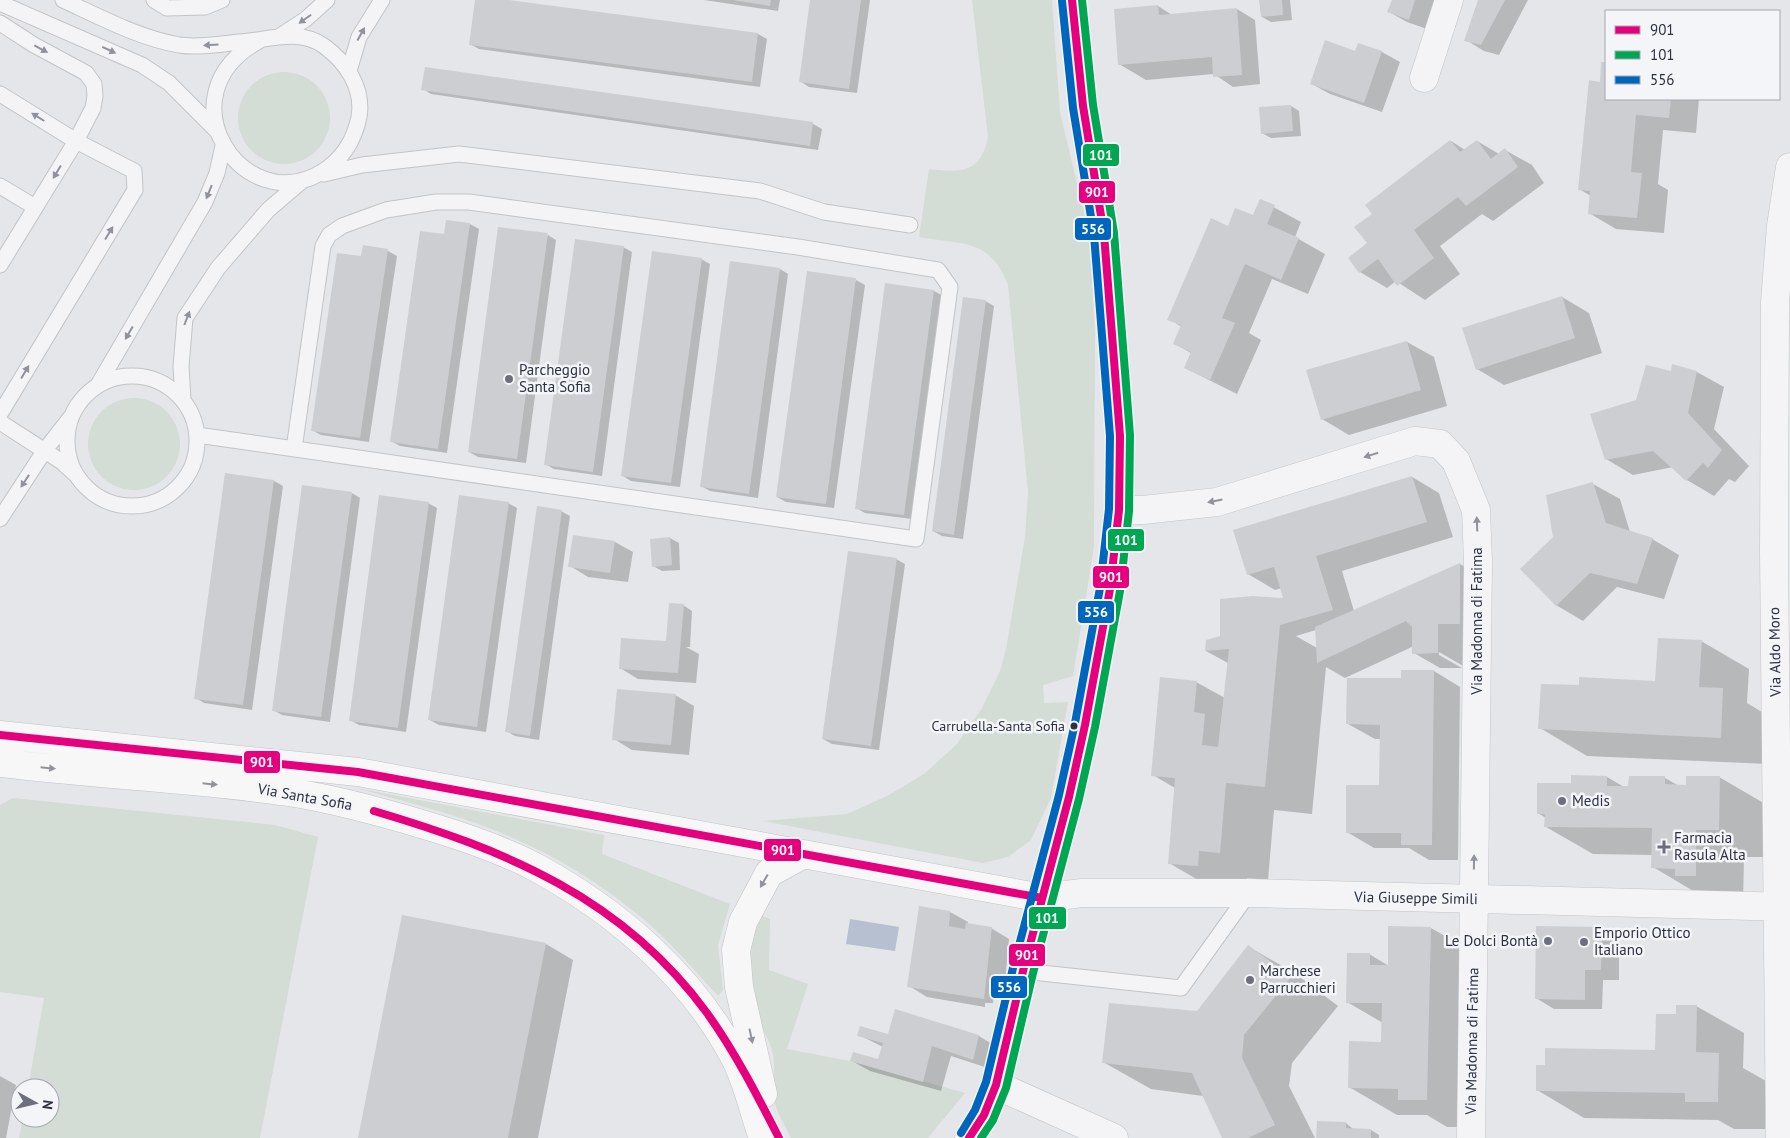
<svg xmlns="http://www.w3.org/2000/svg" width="1790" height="1138" viewBox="0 0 1790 1138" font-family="'PT Sans',sans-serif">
<rect width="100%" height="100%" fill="#e5e6e9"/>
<path fill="#d4dcd6" d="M972,0H1052L1060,112L1090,238L1095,334L1094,547L1073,676L1043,685L1044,703L1068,702L1051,798L1031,840L1008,857L983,863L763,821L847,814L887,796L924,774L957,744L982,708L1000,671L1006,649L1025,537L1028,492L1008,285C990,238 963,245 919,237L929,169C961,173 981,173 988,137Z
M238 118a46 46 0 1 1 92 0a46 46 0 1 1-92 0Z
M88 444a46 46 0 1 1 92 0a46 46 0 1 1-92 0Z
M356,788L604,835L602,854L730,904L718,945L723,990L718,996C693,969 669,940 641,917C598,881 546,850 494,830C449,812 402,801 356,788Z
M13,798L275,825L318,837L260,1138H19L23,1118H50V1088H28L44,998L0,992V805Z
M760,915L770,919L769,970L808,984L787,1049L850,1061L965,1093L928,1138H791C786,1128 778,1115 775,1103C772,1092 776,1070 773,1054C771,1043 764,1033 760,1023C745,990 746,947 760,915Z"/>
<path fill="#b6c0d1" d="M850,919L899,927L895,951L846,944Z"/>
<path fill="#0003" fill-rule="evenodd" d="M477,0H499L758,34L767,39L760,87L479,49L470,44Z
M704,0H780L778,11Z
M811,0H870L857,93L809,87L800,81Z
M1261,0H1290L1292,20L1271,22L1262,17Z
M1393,0H1437L1427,29L1407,22L1389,12Z
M1479,0H1528L1499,55L1484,51L1466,40Z
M1158,6L1172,15L1237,9L1255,20L1260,84L1233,87L1214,74L1146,80L1119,64Z
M1356,52H1382L1400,62L1382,112L1330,94L1312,84Z
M1602,63L1606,64V99H1699L1696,133L1663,130L1658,184L1668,190L1664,233L1616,229L1589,213L1591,196L1579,189L1601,83Z
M423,89L813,124L822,129L818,150L431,94Z
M1291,106L1299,111L1301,136L1271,138L1262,133Z
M1451,141L1465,150L1477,141L1499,154L1505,150L1532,165L1544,183L1493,221L1482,214L1440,246L1460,274L1425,300L1396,281L1387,288L1360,272L1349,258L1368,244L1374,214Z
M1260,200L1301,222L1295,237L1325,254L1308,294L1272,279L1249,333L1261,340L1237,394L1185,368L1191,353L1175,344L1182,327L1169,319L1228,228L1253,216Z
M470,224L479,229L447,453L400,446L391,441Z
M548,235L556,240L526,463L478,457L469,452Z
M364,247L388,251L397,256L369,442L321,435L312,430Z
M623,247L632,252L602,476L554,469L545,464Z
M701,259L710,264L680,487L631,481L623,476Z
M780,269L788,274L758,498L710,491L701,486Z
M856,280L865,285L834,508L786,502L777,497Z
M886,285L934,291L943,296L912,519L865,513L856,508Z
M1562,297L1589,313L1602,353L1504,385L1477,369Z
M985,301L994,306L963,539L942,536L933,531Z
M1407,342L1434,357L1447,406L1349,435L1322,419Z
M1673,366L1697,372L1724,387L1714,429L1749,466L1735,482L1729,479L1714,496L1687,480L1673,467L1633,475L1606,459L1637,401L1672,372Z
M226,475L274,481L283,486L252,710L204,703L196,698Z
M1412,477L1439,493L1453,537L1342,571L1354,611L1460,564L1486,580L1465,667L1439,652V655L1462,668H1440L1414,653V646L1345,678L1326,667L1312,814L1274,810L1268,880L1247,878L1246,893L1217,891L1169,863L1175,788L1153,775L1196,682L1225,698L1228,663L1206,651L1221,637L1286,601L1282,588L1275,590L1248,574ZM1316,630L1317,648L1296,636Z
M1593,484L1620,499L1630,532L1652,539L1679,555L1664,599L1617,587L1583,621L1556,605Z
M352,493L360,498L330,722L282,715L273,710Z
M428,503L437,508L406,732L359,725L350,720Z
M508,503L517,508L486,732L439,725L430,720Z
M561,511L570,516L539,740L515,736L506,731Z
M670,538L679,543L680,570L662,571L653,566Z
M615,542L633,552L628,582L588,577L570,566Z
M896,559L905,564L879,750L832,744L823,739Z
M683,605L692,611L690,647H686L699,654L696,683L638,679L620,668L672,643Z
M1701,641L1749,669L1747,703L1770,717L1768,764L1587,756L1540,728L1657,682Z
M1434,671L1460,687L1458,860H1429L1409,848H1374L1347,832L1381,787V739H1375L1348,724L1402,680Z
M675,695L694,706L689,755L632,750L614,739Z
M1607,777L1624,787H1630L1665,778L1679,786H1687L1719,777L1767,805L1766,857H1744L1743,903L1700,895L1653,867V855L1593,854L1546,827V818L1538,813L1573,784Z
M920,907L950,912L968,922V925L991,928L1009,939L1005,982L995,981L993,1003H985V1007L927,997L909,986Z
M1431,928L1478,955L1475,1127H1447L1427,1115H1397L1349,1087L1382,1043L1383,1023L1347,1002L1369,954L1389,966Z
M1601,929L1619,939V980H1603L1602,1009H1554L1536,998Z
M546,944L573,960L538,1138H359Z
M1249,947L1296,974L1338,1006L1292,1063L1289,1086L1315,1138H1223L1203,1096L1151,1089L1103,1062L1197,1012Z
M1696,1006L1744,1033L1743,1068L1766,1081L1765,1129H1734L1718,1120L1584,1118L1537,1090L1546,1066L1656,1051L1677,1016Z
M896,1011L979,1036L997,1047L991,1069L951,1056L941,1091L870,1071L852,1061L879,1060L883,1047L859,1035L889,1036Z
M0,1076L16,1085L6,1138H0Z
M1346,1123L1354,1130H1371L1379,1135V1138H1317Z"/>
<path fill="#cdced1" d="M475,0H509L758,33L752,82L469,45Z
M733,0H771L770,6Z
M810,0H861L849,89L799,82Z
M1259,0H1282L1283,15L1261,17Z
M1392,0H1415L1409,20L1387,12Z
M1478,0H1505L1481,45L1464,41Z
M1158,5L1159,15L1237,8L1242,75L1213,77L1212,57L1118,65L1114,9Z
M1325,40L1355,51L1358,43L1382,51L1364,103L1310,84Z
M1601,62H1606V99H1671L1669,118L1636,115L1631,172L1642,173L1637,218L1588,214L1590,191L1578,190L1589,80L1600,82Z
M425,67L813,122L810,146L421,90Z
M1291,105L1293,131L1261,134L1259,107Z
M1450,140L1460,152L1477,140L1491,159L1505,148L1518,167L1466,206L1458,197L1414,230L1434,258L1397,286L1378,259L1359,273L1348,258L1367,243L1354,227L1372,214L1365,205Z
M1260,199L1275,205L1267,224L1299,238L1281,280L1245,264L1222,318L1235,323L1210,380L1184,368L1191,352L1173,344L1181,325L1167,320L1211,218L1228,226L1235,208L1253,215Z
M446,220L470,223L438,449L390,442L420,231L444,234Z
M498,227L548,233L517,459L468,452Z
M575,239L624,246L593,472L544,465Z
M363,245L388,249L360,438L311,431L337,253L361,256Z
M652,251L702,258L671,483L621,476Z
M730,261L780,268L749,494L700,487Z
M807,271L856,278L826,504L776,497Z
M885,283L934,290L904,515L855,509Z
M1562,296L1575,338L1476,370L1462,328Z
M963,297L986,300L954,535L932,531Z
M1407,341L1421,390L1321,420L1306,370Z
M1672,364L1697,371L1688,413L1722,450L1708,468L1703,463L1686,481L1653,451L1605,460L1590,414L1636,400L1646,365L1671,371Z
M225,473L274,480L243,705L194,699Z
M1412,476L1427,522L1316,556L1333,610L1280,625L1265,787L1226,783L1220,853L1199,851L1198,866L1168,864L1175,778L1151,776L1160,677L1197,681L1194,712L1205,714L1202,745L1218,747L1229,649L1205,651L1206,640L1220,636V599L1253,596L1283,598L1274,567L1247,575L1233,530Z
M1593,482L1606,523L1653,538L1637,584L1590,573L1556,606L1520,569L1553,537L1546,495Z
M302,485L352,492L321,717L272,711Z
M379,495L429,502L398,728L349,721Z
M459,495L509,502L477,727L428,720Z
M537,506L562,510L530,736L505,732Z
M573,535L615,541L610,573L568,567Z
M670,537L672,565L652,567L650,539Z
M848,551L897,558L871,746L822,739Z
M1460,563V624H1438V653L1412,654V627L1406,621L1317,663L1315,627Z
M669,603L684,604L678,673L619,669L621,638L666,641Z
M1658,638L1702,640L1699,687L1723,688L1721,738L1538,729L1541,684L1579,685V677L1655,681Z
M1401,670H1434L1432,845H1401V833H1346V785H1379L1380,725L1346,724L1347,678H1401Z
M617,689L676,694L671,745L612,740Z
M1571,775L1607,776V786H1628L1629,776H1665V784L1686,785V776H1720L1719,830H1696V876H1675V869L1651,868L1652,828L1544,827L1545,814H1537V783H1571Z
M919,906L950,911L949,926L965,929L966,923L992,927L984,999L907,987Z
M402,915L546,943L508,1138H358Z
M1388,926L1431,927L1427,1100H1398V1089L1348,1088L1349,1041L1381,1042L1382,1003H1346L1347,953H1370V965H1388Z
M1536,926L1602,927L1601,970H1585V1000L1535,999Z
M1248,945L1291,977L1244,1035L1242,1058L1275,1125L1248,1138H1222L1192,1073L1102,1063L1109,1003L1197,1011Z
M1676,1005H1697L1696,1052L1719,1053L1718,1102H1685V1093L1536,1091V1065H1545V1048L1655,1050L1656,1014H1676Z
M895,1009L979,1035L973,1060L932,1046L923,1082L850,1061L853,1052L878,1059L883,1043L857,1036L860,1026L888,1034Z
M1317,1121L1346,1122V1128L1371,1129V1138H1316Z"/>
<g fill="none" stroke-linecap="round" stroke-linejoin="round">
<g stroke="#c3c4c7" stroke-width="17">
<path id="service" d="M63,0C100,17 139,38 179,45C199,48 220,44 240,42C268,40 299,28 324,46C346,62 364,88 359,117C354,141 343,159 322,172C242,220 161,94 259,41
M154,0L167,8L205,7L222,0
M0,3L142,65L169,83L217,131
M0,23L34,45L86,73L94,84L95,96L93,108L76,141L0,265
M280,36L306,19L327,0
M349,71L359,37L382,0
M0,94L76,141L134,171L135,190L0,414
M324,174L362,165L459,154L760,191L824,212L910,225
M0,186L35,207
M67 441a65 65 0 1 1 130 0a65 65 0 1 1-130 0Z
M98,385L205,202L217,173L223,146
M183,400L181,366L185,318L218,268L268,210L303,180
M0,422L62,462L75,474
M197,435L372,460L916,539L950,287L938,270L798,247L469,202H436L386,210L342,226L329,235L323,246L294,449
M0,519L45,450L70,418
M1023,971L1181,988L1249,893"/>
</g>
<g stroke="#c3c4c7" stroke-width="29">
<path id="minor" d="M1424,78L1449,0
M1119,510H1143L1217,502L1415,441L1440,444L1456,461L1476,510L1478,562L1471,1138
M996,1085L1114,1138"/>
</g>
<g stroke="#c3c4c7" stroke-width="29">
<path id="tertiary" d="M1042,898L1082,893H1249L1790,907
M1780,1138L1774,553L1775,302L1781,226L1790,167"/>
</g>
<g stroke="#c2c3c6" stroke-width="29">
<path id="primary" d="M0,735L358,772L1042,898
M0,763C95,775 193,778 288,792C329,798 369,809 408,820C452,833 497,847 537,868C619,913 693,977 736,1060C748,1084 754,1113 763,1138
M763,1094L739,987L736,950L743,922L769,873L804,854
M969,1138L984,1115L996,1085L1023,971L1069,797L1085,725L1110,589L1119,510L1120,436L1104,234L1083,106L1072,0"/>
</g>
<use href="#service" stroke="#f4f4f6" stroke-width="15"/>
<use href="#minor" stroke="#f4f4f6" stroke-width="28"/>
<use href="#tertiary" stroke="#f4f4f6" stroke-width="28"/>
<use href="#primary" stroke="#f7f7f8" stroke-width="28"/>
<g stroke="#f3f5f8" stroke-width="11">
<path id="bus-1" d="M0,735L358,772L1042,898
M374,811C506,850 623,898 707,1013C735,1052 757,1095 779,1138
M969,1138L984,1115L996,1085L1023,971L1069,797L1085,725L1110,589L1119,510L1120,436L1104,234L1083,106L1072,0"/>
</g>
<g stroke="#f3f5f8" stroke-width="11">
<path id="bus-2" d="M981,1138L993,1120L1006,1088L1033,973L1079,799L1095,727L1120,591L1129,511L1130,435L1114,233L1093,105L1082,0"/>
</g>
<g stroke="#f3f5f8" stroke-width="11">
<path id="bus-3" d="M961,1133L975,1110L986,1082L1013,968L1059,795L1075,723L1100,588L1109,509L1110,436L1094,235L1073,108L1062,1"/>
</g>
<use href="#bus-1" stroke="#e5007d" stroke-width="8"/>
<use href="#bus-2" stroke="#00a651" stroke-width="8"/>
<use href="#bus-3" stroke="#0065bd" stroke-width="8"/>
</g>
<defs><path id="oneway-solid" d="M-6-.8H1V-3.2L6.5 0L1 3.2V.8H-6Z" transform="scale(1.25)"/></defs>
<g fill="#90929c">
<use href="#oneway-solid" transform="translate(305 19) rotate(145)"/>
<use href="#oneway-solid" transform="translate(361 34) rotate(-61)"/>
<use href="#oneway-solid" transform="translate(211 45) rotate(176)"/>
<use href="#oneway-solid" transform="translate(41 49) rotate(28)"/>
<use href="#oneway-solid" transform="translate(109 50) rotate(25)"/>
<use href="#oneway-solid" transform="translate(38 117) rotate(-148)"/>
<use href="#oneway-solid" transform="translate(57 172) rotate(121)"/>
<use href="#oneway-solid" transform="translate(209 192) rotate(112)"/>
<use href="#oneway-solid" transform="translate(109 233) rotate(-59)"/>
<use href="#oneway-solid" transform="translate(187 318) rotate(-69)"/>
<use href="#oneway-solid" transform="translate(129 333) rotate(120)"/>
<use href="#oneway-solid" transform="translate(25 372) rotate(-59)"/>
<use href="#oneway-solid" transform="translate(1371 455) rotate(163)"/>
<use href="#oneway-solid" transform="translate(25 481) rotate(123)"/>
<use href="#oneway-solid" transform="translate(1215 501) rotate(169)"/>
<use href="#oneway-solid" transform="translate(1477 524) rotate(-92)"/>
<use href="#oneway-solid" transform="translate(1474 862) rotate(-89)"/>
</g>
<g fill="#92949c">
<use href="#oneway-solid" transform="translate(48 768) rotate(6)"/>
<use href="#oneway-solid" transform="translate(210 784) rotate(6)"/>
<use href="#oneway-solid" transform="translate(764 881) rotate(120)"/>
<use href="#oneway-solid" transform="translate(751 1036) rotate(78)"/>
</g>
<g fill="#6d707c" stroke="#f3f5f8" stroke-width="2">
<circle cx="509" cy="379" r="5"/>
<circle cx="1562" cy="801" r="5"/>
<path d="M1661.5 839.5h5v5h5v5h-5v5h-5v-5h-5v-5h5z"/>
<circle cx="1548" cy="941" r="5"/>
<circle cx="1584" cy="942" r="5"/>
<circle cx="1250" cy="980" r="5"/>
</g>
<circle fill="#2d3141" stroke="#f3f5f8" stroke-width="2" cx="1074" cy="726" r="4.5"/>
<g text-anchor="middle" stroke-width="5" stroke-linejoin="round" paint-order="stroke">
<g font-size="14" fill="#2d3141" stroke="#f3f5f8" text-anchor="end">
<text x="1065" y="731">Carrubella-Santa Sofia</text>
</g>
<g font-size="15" fill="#2d3141" stroke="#f3f5f8" text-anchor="start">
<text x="519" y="375">Parcheggio<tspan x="519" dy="17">Santa Sofia</tspan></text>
<text x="1572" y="806">Medis</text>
<text x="1674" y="843">Farmacia<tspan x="1674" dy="17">Rasula Alta</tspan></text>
<text x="1594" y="938">Emporio Ottico<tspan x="1594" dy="17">Italiano</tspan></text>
<text x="1538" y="946" text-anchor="end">Le Dolci Bontà</text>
<text x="1260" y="976">Marchese<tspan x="1260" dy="17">Parrucchieri</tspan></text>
</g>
<g font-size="15" fill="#2d3141" stroke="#f3f5f8">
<text transform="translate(1477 621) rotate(-90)" y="5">Via Madonna di Fatima</text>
<text transform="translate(1775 652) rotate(-91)" y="5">Via Aldo Moro</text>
<text transform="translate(305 797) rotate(10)" y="5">Via Santa Sofia</text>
<text transform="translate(1416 898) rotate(1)" y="5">Via Giuseppe Simili</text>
<text transform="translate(1472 1041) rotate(-89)" y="5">Via Madonna di Fatima</text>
</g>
</g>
<g stroke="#f3f5f8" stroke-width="2">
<rect x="1082" y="143" width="38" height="24" rx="5" fill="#00a651"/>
<rect x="1078" y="180" width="38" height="24" rx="5" fill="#e5007d"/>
<rect x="1074" y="217" width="38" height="24" rx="5" fill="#0065bd"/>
<rect x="1107" y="528" width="38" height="24" rx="5" fill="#00a651"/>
<rect x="1092" y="565" width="38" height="24" rx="5" fill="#e5007d"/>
<rect x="1077" y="600" width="38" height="24" rx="5" fill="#0065bd"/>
<rect x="243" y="750" width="38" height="24" rx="5" fill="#e5007d"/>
<rect x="763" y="838" width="39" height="24" rx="5" fill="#e5007d"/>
<rect x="1028" y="906" width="39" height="24" rx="5" fill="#00a651"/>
<rect x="1008" y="943" width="38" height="24" rx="5" fill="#e5007d"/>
<rect x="990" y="975" width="38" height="24" rx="5" fill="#0065bd"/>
</g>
<g font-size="14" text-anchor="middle" font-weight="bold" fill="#fff">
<text x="1101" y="160">101</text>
<text x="1097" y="197">901</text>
<text x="1093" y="234">556</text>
<text x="1126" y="545">101</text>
<text x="1111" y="582">901</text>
<text x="1096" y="617">556</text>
<text x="262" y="767">901</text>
<text x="783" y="855">901</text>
<text x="1047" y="923">101</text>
<text x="1027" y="960">901</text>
<text x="1009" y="992">556</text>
</g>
<rect x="1605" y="10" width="175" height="90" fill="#f3f5f8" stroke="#a4a7af"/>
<rect x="1615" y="26" width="25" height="8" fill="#e5007d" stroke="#a4a7af"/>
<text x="1650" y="35" font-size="15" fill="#2d3141">901</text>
<rect x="1615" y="51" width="25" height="8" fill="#00a651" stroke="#a4a7af"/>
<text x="1650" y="60" font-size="15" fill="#2d3141">101</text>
<rect x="1615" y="76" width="25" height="8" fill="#0065bd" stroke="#a4a7af"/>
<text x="1650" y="85" font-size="15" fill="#2d3141">556</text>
<g transform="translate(35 1103) rotate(98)"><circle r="24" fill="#f3f5f8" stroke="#a4a7af"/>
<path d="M0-4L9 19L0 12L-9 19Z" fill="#6d707c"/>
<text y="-8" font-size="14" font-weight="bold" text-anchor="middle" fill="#2d3141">N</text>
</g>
</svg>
